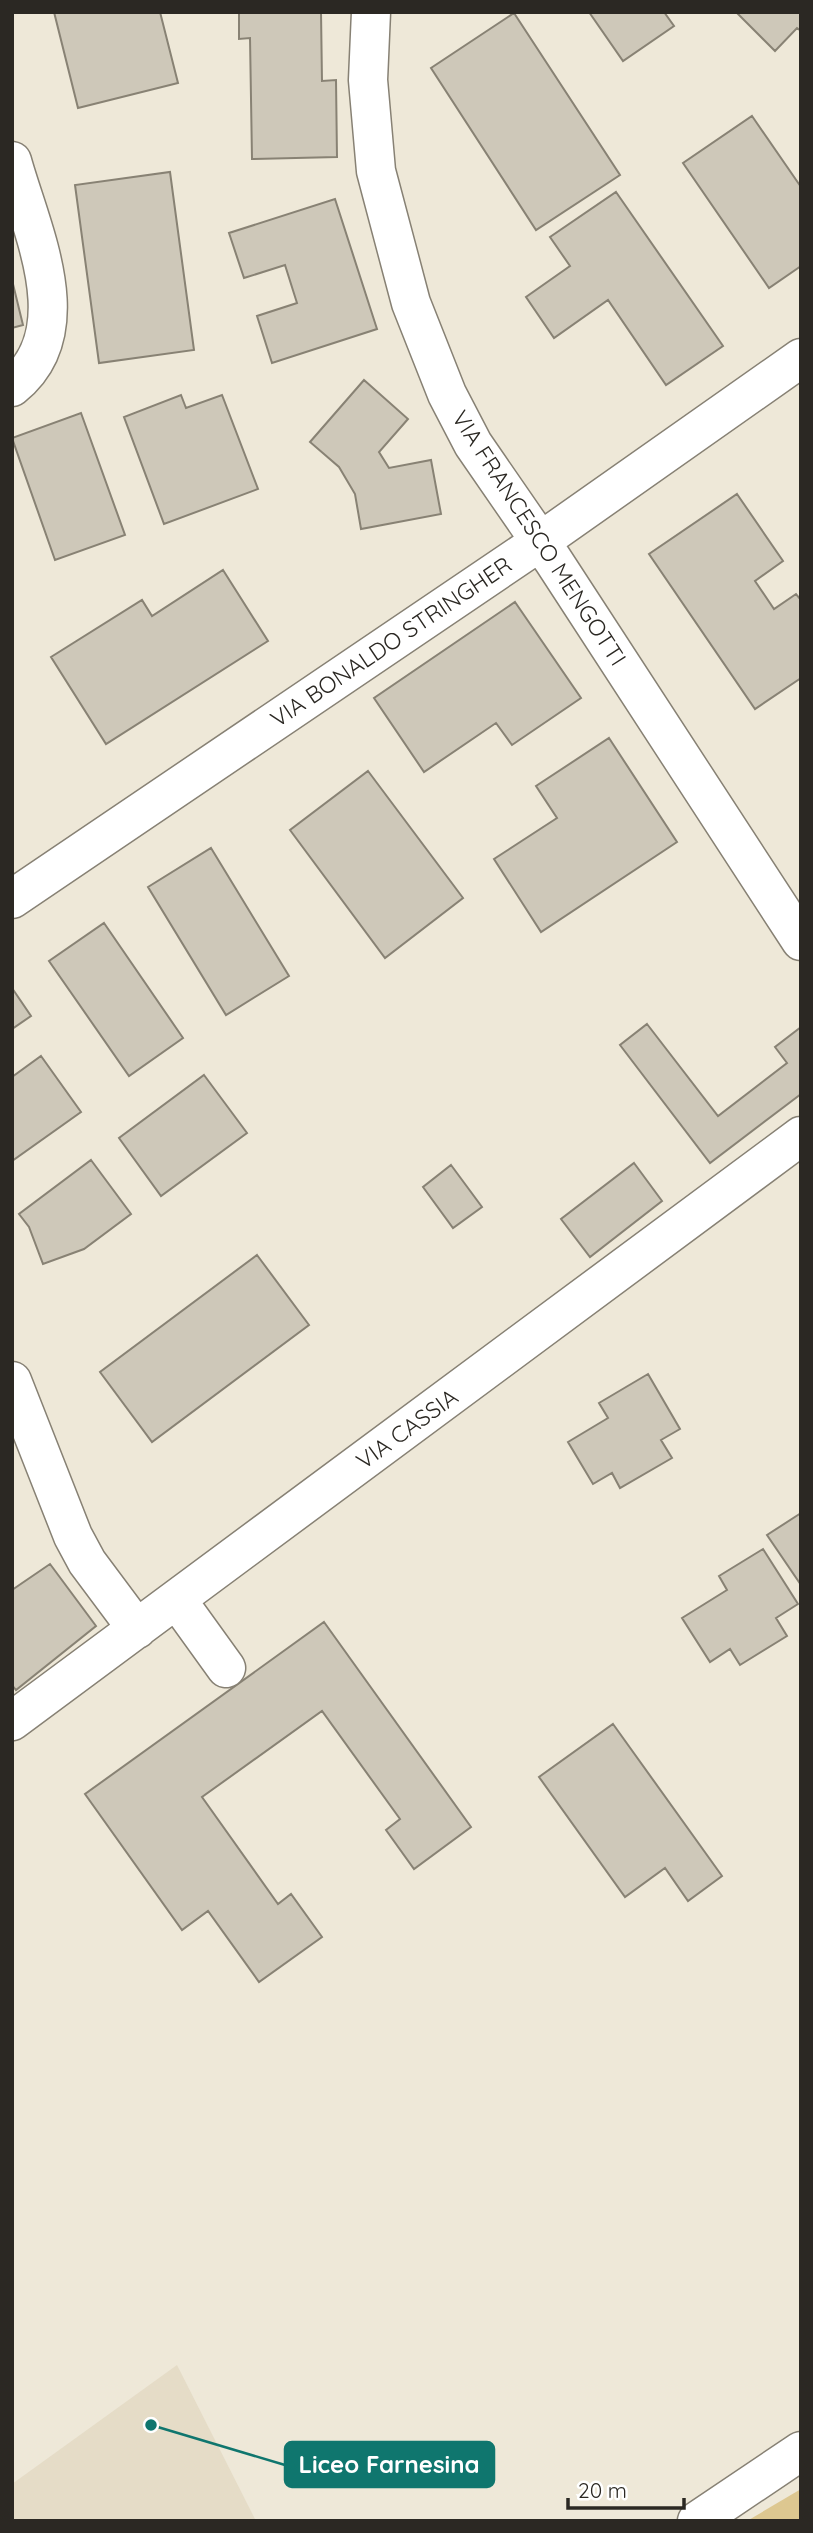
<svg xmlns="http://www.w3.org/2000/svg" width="813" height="2533" viewBox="0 0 813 2533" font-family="Quicksand,sans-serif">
<rect width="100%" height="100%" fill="#eee8d8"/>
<path fill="#e5dcc7" d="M177,2365L256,2521H12V2484Z"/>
<path fill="#ddc790" d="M801,2489V2521H747Z"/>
<path fill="#cec8b9" stroke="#888274" stroke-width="2" d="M54,12H160L178,83L78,108Z
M239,12H321L322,81L336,80L337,157L252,159L250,38L239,39Z
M589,12H664L674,26L623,61Z
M736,12H801V31L797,28L775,51Z
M514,13L620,175L536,230L431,68Z
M752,116L801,187V266L769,288L683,163Z
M170,172L194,350L99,363L75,185Z
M616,192L723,346L666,385L608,300L554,338L526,297L570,266L550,237Z
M335,199L377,329L272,363L257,316L297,303L285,265L244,278L229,233Z
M12,280L23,325L12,328Z
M364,380L408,419L379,452L389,468L431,460L441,514L361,529L355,494L339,467L310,442Z
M181,395L186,408L222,395L258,489L164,524L124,417Z
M81,413L125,535L55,560L12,438Z
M737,494L783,561L755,581L774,609L796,594L801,600V678L755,709L649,554Z
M223,570L268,641L106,744L51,657L142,600L152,616Z
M515,602L581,698L512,745L496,723L424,772L374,698Z
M609,738L677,842L541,932L494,859L557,818L536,786Z
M368,771L463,898L385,958L290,830Z
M211,848L289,976L226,1015L148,887Z
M104,923L183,1038L129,1076L49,961Z
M12,988L31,1016L12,1029Z
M647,1024L718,1116L787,1063L775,1047L801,1027V1094L710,1163L620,1045Z
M41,1056L81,1112L12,1161V1077Z
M204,1075L247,1133L161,1196L119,1138Z
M91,1160L131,1214L84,1249L43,1264L29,1227L19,1214Z
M634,1163L662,1201L590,1257L561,1219Z
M451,1165L482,1207L453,1228L423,1187Z
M257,1255L309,1325L152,1442L100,1372Z
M648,1374L680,1429L661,1440L672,1458L620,1488L612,1473L593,1484L568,1442L608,1418L599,1403Z
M801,1513V1585L767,1535Z
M763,1549L798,1604L776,1618L787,1636L740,1665L730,1649L710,1662L682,1618L727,1590L719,1576Z
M50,1564L96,1626L16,1690L12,1685V1590Z
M324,1622L471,1827L414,1869L386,1830L400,1819L322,1711L202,1797L278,1904L291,1894L322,1937L259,1982L208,1911L182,1930L85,1794Z
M613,1724L722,1876L688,1901L665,1868L625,1897L539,1777Z"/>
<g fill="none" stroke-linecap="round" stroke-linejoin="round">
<g stroke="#878174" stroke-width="41">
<path id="minor" d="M371,12L368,80L376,171L411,303L447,394L473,444L553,560L801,941
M12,161C31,230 82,331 12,387
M12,899L541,541L801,358
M12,1381L73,1536L87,1562L137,1629
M177,1600L226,1668
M12,1721L801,1136
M697,2521L801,2451"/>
</g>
<use href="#minor" stroke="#fff" stroke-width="38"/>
</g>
<g text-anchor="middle" stroke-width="6" stroke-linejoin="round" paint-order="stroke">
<g font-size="23" fill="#2b2823" stroke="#fff">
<text transform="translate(539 538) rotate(57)" y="8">VIA FRANCESCO MENGOTTI</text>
<text transform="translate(391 642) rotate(-34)" y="8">VIA BONALDO STRINGHER</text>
<text transform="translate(407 1429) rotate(-36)" y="8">VIA CASSIA</text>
</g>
</g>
<path fill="none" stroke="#0f766e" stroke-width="2.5" d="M151 2425L285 2465"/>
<circle fill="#0f766e" stroke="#fff" stroke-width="2.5" cx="151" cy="2425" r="7"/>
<rect fill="#0f766e" stroke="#0f766e" stroke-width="2.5" x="285" y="2442" width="209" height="45" rx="7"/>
<g font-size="24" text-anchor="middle" font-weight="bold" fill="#fff">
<text x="389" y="2473">Liceo Farnesina</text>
</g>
<rect width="813" height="2533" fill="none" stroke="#2b2823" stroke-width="28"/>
<path d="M568 2498v10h116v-10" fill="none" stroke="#2b2823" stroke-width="3.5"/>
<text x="578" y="2498" font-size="21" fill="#2b2823" stroke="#ffffff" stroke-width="5" paint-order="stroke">20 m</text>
</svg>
